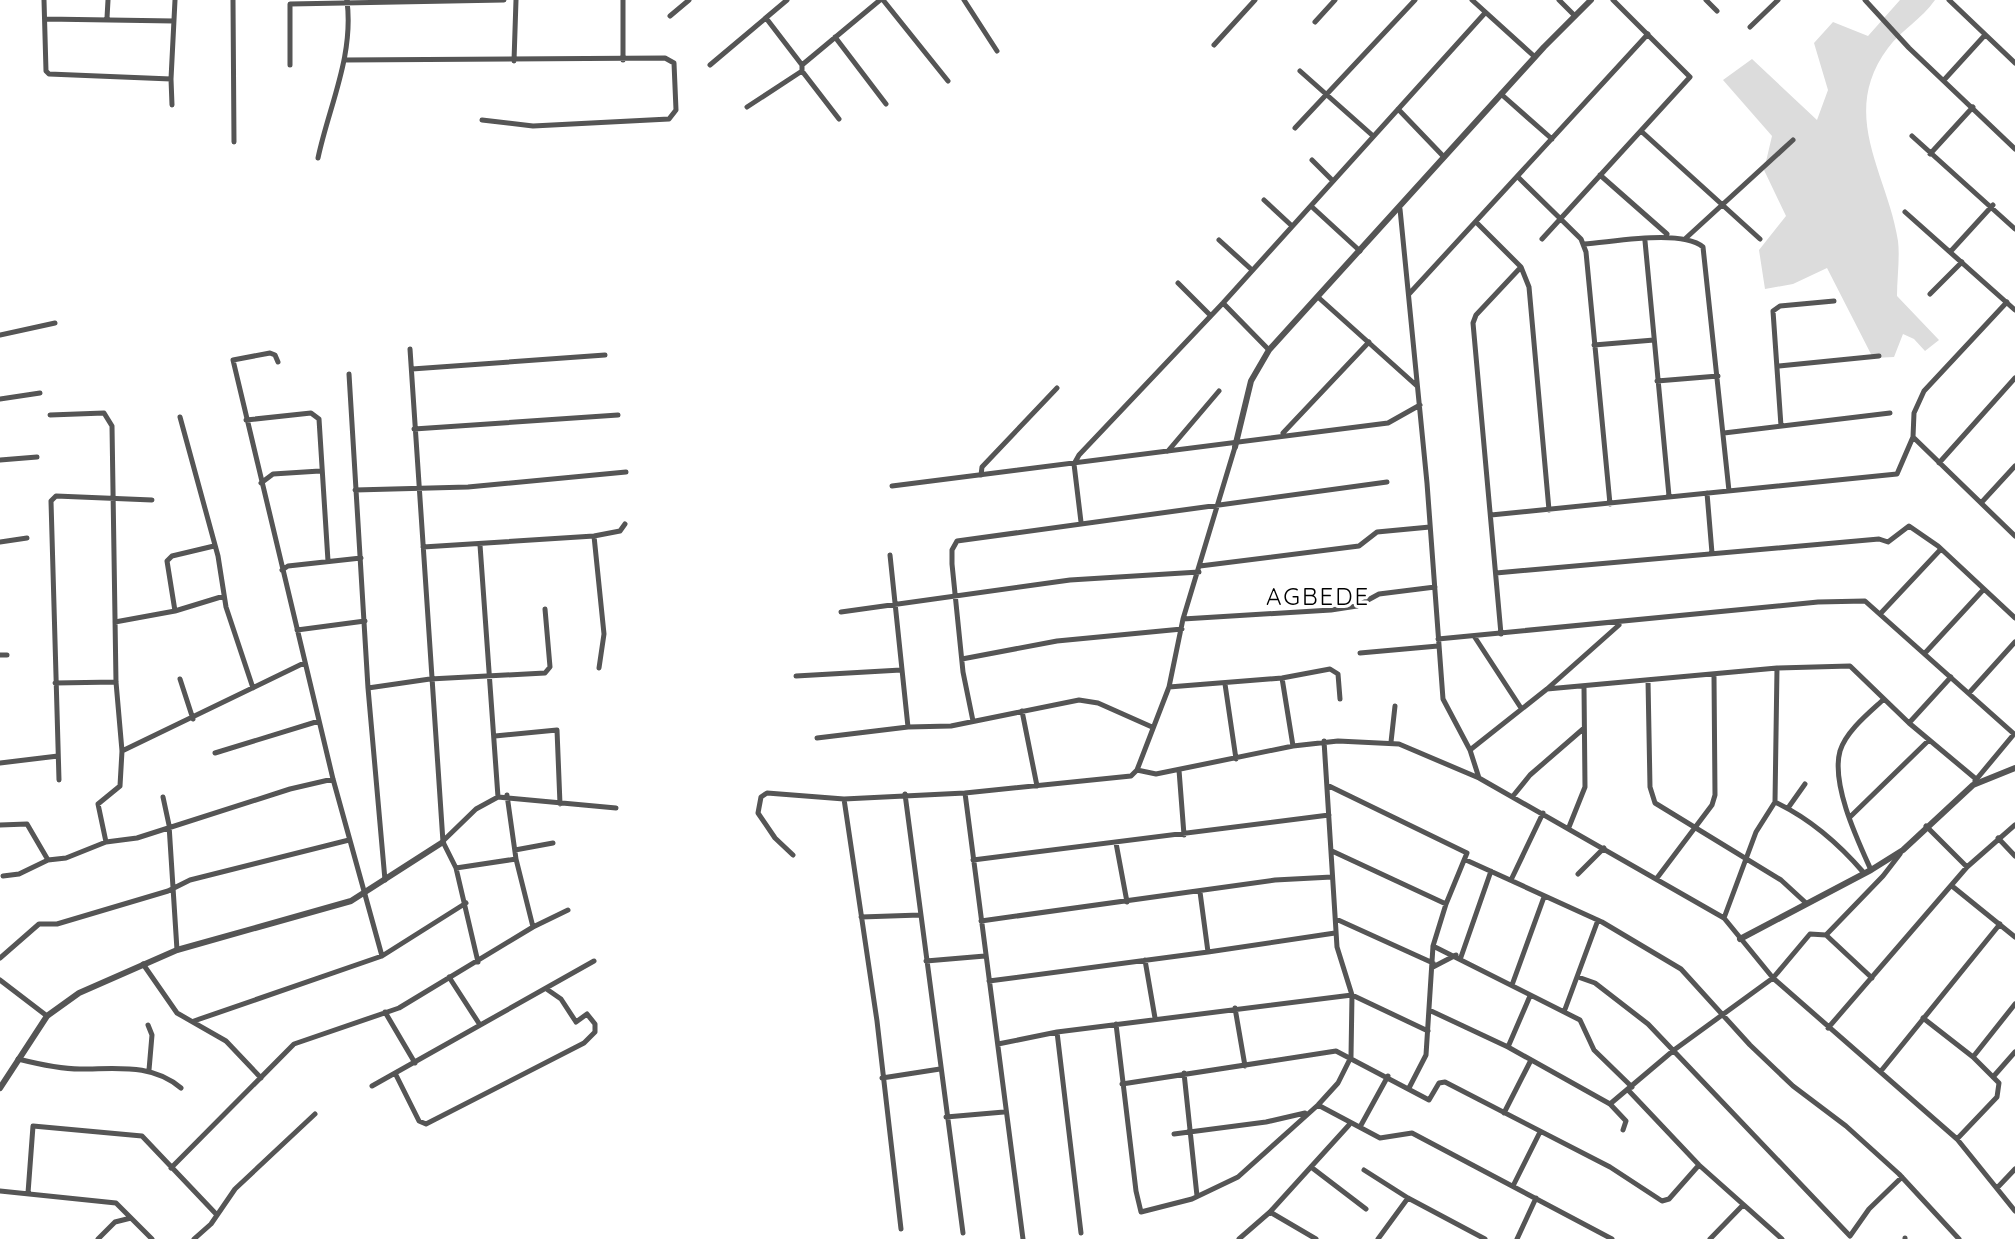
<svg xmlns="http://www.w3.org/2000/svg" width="2015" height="1239" viewBox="0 0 2015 1239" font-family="Quicksand,sans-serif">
<rect width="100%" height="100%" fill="#fff"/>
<path fill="#dcdcdc" d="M1900,0H1935C1922,19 1901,30 1888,48C1838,115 1888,174 1898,241C1900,258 1897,278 1897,296L1939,340L1925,351L1914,339L1903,334L1894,357L1873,358L1827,268L1793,284L1765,289L1759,250L1786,216L1764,170L1772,136L1723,80L1752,59L1817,120L1828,90L1814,43L1833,22L1868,36Z"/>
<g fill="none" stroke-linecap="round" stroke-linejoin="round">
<path stroke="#555" stroke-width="5" d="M44,0L46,71L49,74L171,79L175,0
M233,0L234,142
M883,0L948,81
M964,0L997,51
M1472,0L1535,57
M1559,0L1575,16
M1706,0L1717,11
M1865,0L1909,48L2015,149
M1949,0L2015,63
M670,16L689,0
M107,18L108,0
M766,18L802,65
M45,19L174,21
M1315,22L1335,0
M1750,27L1778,0
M835,37L886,104
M1214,45L1255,0
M344,60L665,58L674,63L676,110L669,119L533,126L482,120
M623,60V0
M514,61L516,0
M290,65V4L504,0
M710,65L787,0
M802,71L839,119
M1300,71L1372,135
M171,79L172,105
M1944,80L1985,35
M1501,94L1552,139
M747,107L802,71V65L880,0
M1398,109L1444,157
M1295,128L1415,0
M1641,131L1760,239
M1912,136L2015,229
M1930,154L1973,107
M318,158C329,106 354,56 347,1
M1312,160L1333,181
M1600,175L1667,234
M1519,178L1581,239L1586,252L1610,504
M1264,200L1292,226
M1311,206L1360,251
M1400,209L1427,483L1443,699L1470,750L1479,778
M1905,212L2015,310
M1477,223L1521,267L1529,287L1549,510
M1686,238L1793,140
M1542,239L1690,77L1613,0
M1219,240L1252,270
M1645,241L1669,496
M1584,244C1614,242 1681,229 1703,247L1729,491
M1951,251L1993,205
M1178,283L1210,315
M1409,294L1648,34
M1930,294L1962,262
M1319,298L1417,386
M1223,303L1269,350
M0,335L55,323
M1594,345L1654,340
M410,349L443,842L456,868L478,962
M278,362L275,355L270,353L233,360L333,779L382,956
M1779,366L1879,356
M412,369L605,355
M349,374L368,688L385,880
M1657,381L1718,376
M0,399L40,393
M50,415L104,413L112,426L116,682L122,751L120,786L98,804L106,842
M180,417L218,556L226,607L253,688
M246,420L311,413L319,419L328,561
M1781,426L1773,311L1780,306L1834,301
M414,429L618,415
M1283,433L1369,342
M1724,433L1890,413
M1913,437L2015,536
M1168,451L1219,391
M0,460L37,457
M1939,463L2015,378
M981,475L982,467L1057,388
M261,483L273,474L320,471
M892,486L1388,423L1420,405
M355,490L468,487L626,472
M1707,493L1712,553
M1981,503L2015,466
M1491,515L1897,474L1913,437L1914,413L1924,391L2007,302
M1081,522L1074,464L1079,455L1223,303L1485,13
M594,536L604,634L599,668
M0,542L27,538
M480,545L498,797
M423,547L594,536L620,531L625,524
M890,555L908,727
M1200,566L1359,546L1377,532L1430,527
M282,570L288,566L361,558
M1496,573L1879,539L1888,542L1909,526L1938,546L2015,618
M175,611L167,561L172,556L214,546
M841,612L1070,580L1199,572
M1881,613L1941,549
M1183,619L1331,610L1357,606L1379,594L1435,587
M115,622L175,611L224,596
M297,630L365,621
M1501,634L1473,323L1476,315L1521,267
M1474,636L1521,708
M1438,639L1818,602L1865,601L2014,734
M1360,653L1438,646
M1925,653L1984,589
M0,655H7
M962,659L1057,641L1182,629
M796,676L901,670
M1282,678L1293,746
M180,679L193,719
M1648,680L1650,787L1655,803L1781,880L1806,903
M55,683L116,682
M1225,684L1236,759
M1169,687L1282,678L1330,669L1338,674L1340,699
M368,688L430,679L545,673L550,667L545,609
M1547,689L1777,668
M1969,693L2015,642
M1022,711L1037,786
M973,721L963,672L952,564V550L957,541L1387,482
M1909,723L1951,677
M495,736L557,730L560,804
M817,738L908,727L951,726L1079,700L1098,703L1152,727
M1391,742L1395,706
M1470,750L1547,689L1619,625
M122,751L304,663
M215,753L319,721
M0,763L58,756
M1137,770L1156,774L1293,746L1338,741L1399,744L1479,778L1724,918L1773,978L1957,1139L2015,1211
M1179,770L1184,835
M59,780L51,501L56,496L152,500
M1975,781L2014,734
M1327,785L1467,853L1446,904L1332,851
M965,793L1023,1239
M905,794L963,1233
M507,795L516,859L533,927
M1513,796L1530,775L1583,729
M163,797L169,825L177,950
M844,799L877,1021L901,1229
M1775,802C1809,818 1840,845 1864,873
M1788,808L1805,784
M1850,817L1929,740
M0,825L27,824L48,860
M1926,826L1967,867
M1569,827L1585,787L1584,687
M1998,838L2015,856
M443,841L476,809L498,797L616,808
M1116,843L1127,902
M515,850L553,843
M793,855L775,838L758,813L761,797L767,793L844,799L965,793L1131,776L1137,770L1169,687L1183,619L1235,447
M973,860L1329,815
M1466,860L1602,922L1681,969L1750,1045L1793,1086L1846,1126L1899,1174L1959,1239
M456,868L516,859
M1871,870C1857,839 1831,784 1840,751C1846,731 1870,712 1884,699
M1578,874L1604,848
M3,876L19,874L48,860L66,858L106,842L137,838L290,789L333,779
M1657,878L1712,805L1715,795L1714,676
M1511,880L1543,813
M1952,886L2015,937
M1200,892L1208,952L1335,933
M861,917L920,915
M1724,918L1756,832L1775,802L1777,668L1850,666L1909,723L1976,779
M1336,919L1433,963
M981,921L1275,880L1332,877
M1826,935L1883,876L1900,854
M1433,946L1580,1020L1594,1050L1632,1087
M1461,957L1491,871
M0,958L39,924H57L168,891L190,880L349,840
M1145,960L1155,1018
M926,961L985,956
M143,964L177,1013L226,1041L261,1078
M1433,967L1456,955
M449,977L480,1025
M1578,977L1595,983L1648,1024L1850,1236L1869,1209L1902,1177
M0,980L47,1016
M989,981L1208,952
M1512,985L1544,897
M1235,1008L1245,1066
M1429,1010L1508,1047L1610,1104L1626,1121L1623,1130
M385,1012L415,1063
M1564,1012L1598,920
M1923,1018L1973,1057L1999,1083L1997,1097L1957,1139
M194,1021L382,956L466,903
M1116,1024L1136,1191L1141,1212L1192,1199L1238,1177L1318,1105L1338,1083L1351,1057L1352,995L1337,947L1324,741
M148,1025L152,1035L149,1070
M1828,1028L1967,867L2015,825
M1057,1032L1352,995L1428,1031
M998,1044L1057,1032L1081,1233
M1508,1047L1530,996
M1973,1057L2015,1004
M18,1059C38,1064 60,1069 80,1069C117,1069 152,1063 181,1088
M1881,1071L2000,924
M1184,1073L1197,1196
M396,1075L419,1121L426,1124L584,1043L595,1032V1024L587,1014L576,1022L561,999L548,990
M1993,1077L2015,1052
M882,1078L940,1069
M1122,1084L1336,1051L1429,1100L1439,1083L1445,1082L1610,1167L1662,1201L1669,1199L1699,1165
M372,1086L594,961
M1409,1088L1426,1055L1433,946L1446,904
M1629,1091L1699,1165L1782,1239
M1610,1104L1674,1050L1773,978L1810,934L1826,935L1872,978
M1318,1105L1380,1138L1412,1133L1612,1239
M1504,1113L1530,1062
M946,1117L1004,1112
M1360,1127L1388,1076
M1174,1134L1266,1122L1305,1113
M1311,1167L1366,1209
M171,1168L294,1044L399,1008L533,927L568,910
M1364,1170L1408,1198L1485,1239
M1513,1186L1539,1134
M1997,1188L2015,1169
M0,1191L116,1203L152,1239
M28,1193L33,1126L142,1136L217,1215
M1270,1212L1316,1239
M98,1239L115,1222L131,1218
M194,1239L211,1224L235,1189L315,1114
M1239,1239L1270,1212L1349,1125
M1378,1239L1408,1198
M1517,1239L1536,1198
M1710,1239L1743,1205
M1905,1239V1238"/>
<path stroke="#555" stroke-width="6" d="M1235,447L1251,381L1269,350L1544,47L1591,0
M1740,939L1871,870L1903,850L1973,785L2015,768
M0,1088L47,1016L79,993L177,950L351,901L443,842"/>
</g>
<g text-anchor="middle" stroke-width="6" stroke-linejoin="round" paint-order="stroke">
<g font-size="24" letter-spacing="2" fill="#000" stroke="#fff">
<text x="1318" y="605">AGBEDE</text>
</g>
</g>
</svg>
